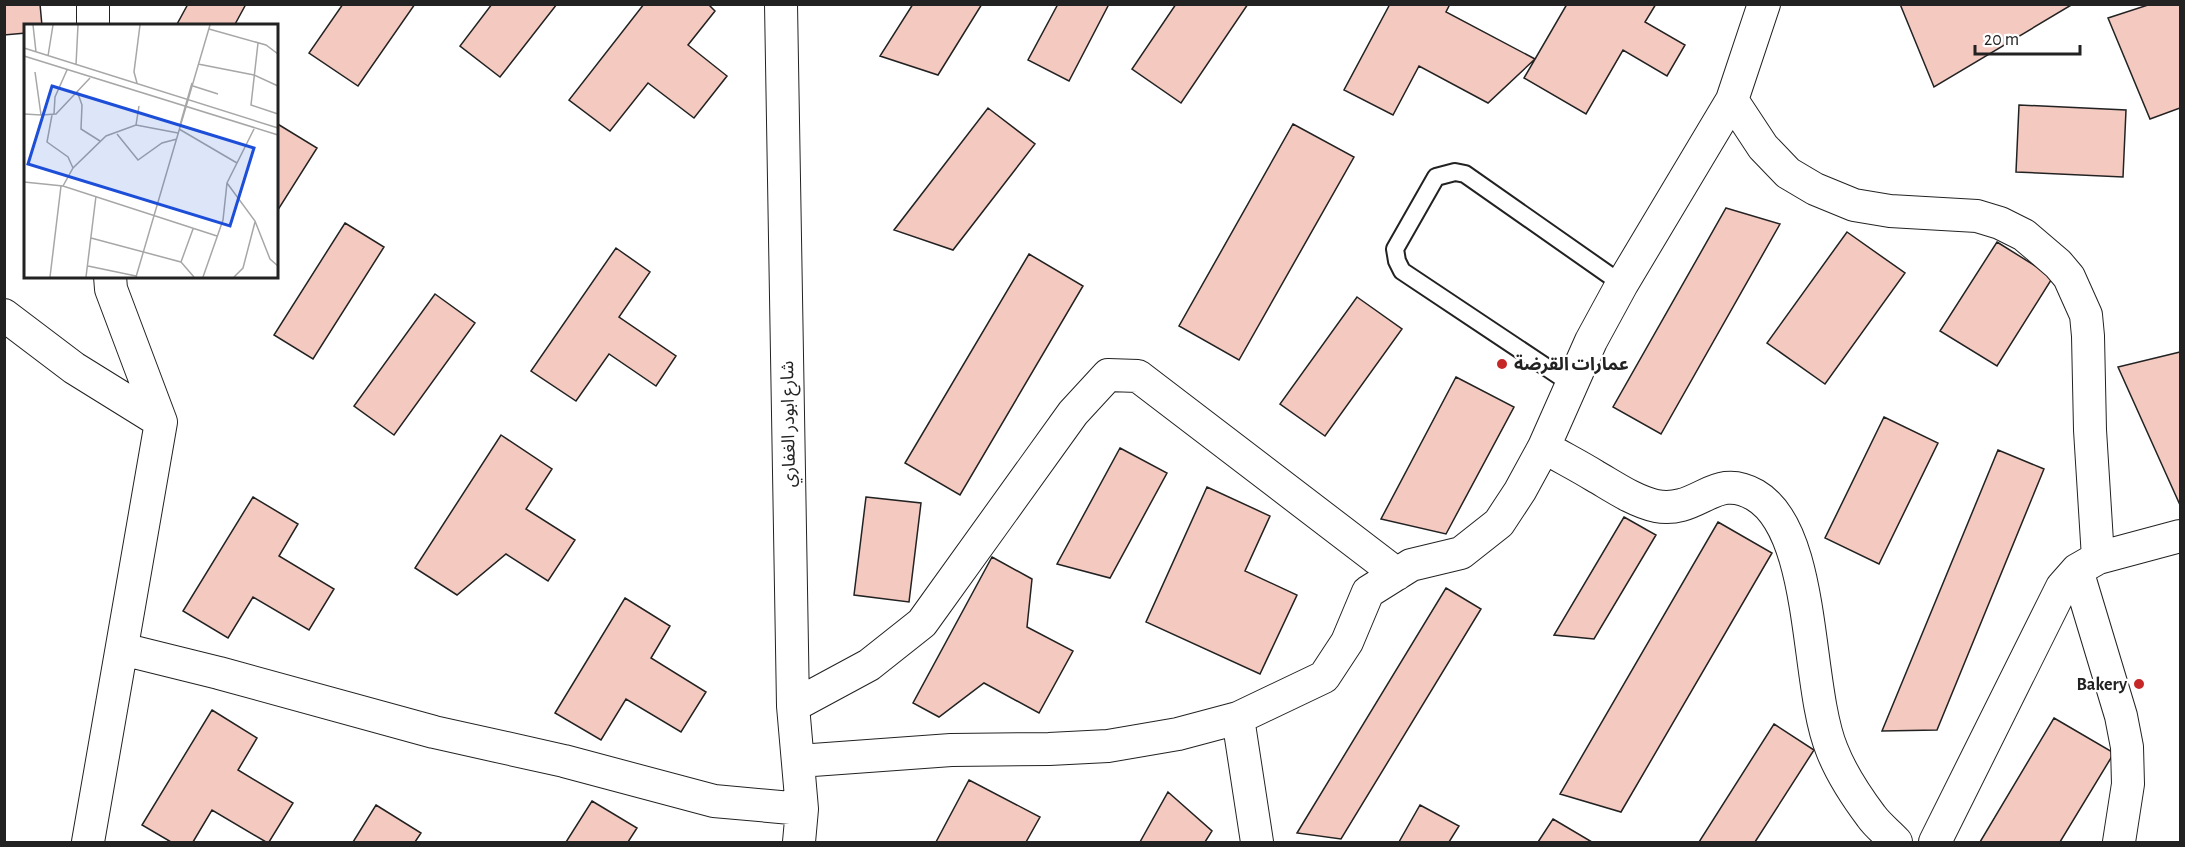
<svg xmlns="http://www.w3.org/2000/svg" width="2185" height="847" viewBox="0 0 2185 847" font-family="'Alegreya Sans','Noto Sans Arabic',sans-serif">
<rect width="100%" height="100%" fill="#fff"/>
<path fill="#f3c9c0" stroke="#222" stroke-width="1.5" d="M4,4H40L42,26H26V33L4,35Z
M188,4H246L234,26H176Z
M343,4H415L358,86L309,53Z
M492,4H557L500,77L460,46Z
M644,4H708L715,11L688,45L727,76L694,118L648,83L610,131L569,100Z
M913,4H982L938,75L880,56Z
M1058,4H1109L1069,81L1028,60Z
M1176,4H1248L1181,103L1132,69Z
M1390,4H1450L1446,12L1535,59L1488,103L1419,66L1393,115L1344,90Z
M1567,4H1656L1645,22L1685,45L1667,76L1623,50L1586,114L1524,78Z
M1900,4H2073L1934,87Z
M2151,4H2180V108L2150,119L2108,18Z
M2019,105L2126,110L2123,177L2016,172Z
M988,108L1035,144L953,250L894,230Z
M276,123L317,148L276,213Z
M1293,124L1354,157L1239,360L1179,326Z
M1726,208L1780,224L1661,434L1613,407Z
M345,223L384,247L313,359L274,335Z
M1847,232L1905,273L1825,384L1767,343Z
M1997,242L2053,277L1997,366L1940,331Z
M616,248L650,272L619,317L676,356L656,386L609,354L576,401L531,371Z
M1029,254L1083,286L960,495L905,463Z
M435,294L475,323L394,435L354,406Z
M1357,297L1402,329L1325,436L1280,404Z
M2180,352V505L2118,367Z
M1456,377L1514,407L1446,534L1381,519Z
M1884,417L1938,443L1879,564L1825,538Z
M501,435L552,469L526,509L575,540L548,581L506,554L457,595L415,568Z
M1120,448L1167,473L1110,578L1057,564Z
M1998,450L2044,469L1937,730L1882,731Z
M1207,487L1270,516L1245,571L1297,595L1260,674L1146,622Z
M253,497L298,524L279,556L334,589L309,630L253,597L228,638L183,611Z
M866,497L921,503L909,602L854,595Z
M1624,517L1656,535L1594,639L1554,635Z
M1718,522L1772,553L1621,812L1560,794Z
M992,557L1032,579L1027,627L1073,651L1039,713L984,683L939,717L913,703Z
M1446,588L1481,609L1341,839L1297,833Z
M625,598L670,626L651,658L706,692L681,732L626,699L601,740L555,713Z
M212,710L257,738L238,770L293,803L269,842H266L212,810L193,842H171L142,825Z
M2054,718L2114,753L2060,842H1980Z
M1774,724L1814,750L1755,842H1699Z
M969,780L1040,817L1026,842H936Z
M1168,792L1212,831L1205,842H1140Z
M592,801L637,828L628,842H566Z
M376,805L421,833L415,842H353Z
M1420,805L1459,826L1449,842H1399Z
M1553,819L1592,842H1538Z"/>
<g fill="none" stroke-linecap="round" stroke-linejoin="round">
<g stroke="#222" stroke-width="20">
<path id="lane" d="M1573,385L1402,271L1397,261L1395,249L1436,177L1455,172L1465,174L1622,284"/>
</g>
<g stroke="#222" stroke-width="34">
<path id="street" d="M781,4L793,706L802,809L799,842
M93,26V4
M1732,100L1763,147L1788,173L1815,189L1854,205L1890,211L1977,216L2000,223L2024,235L2058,264L2069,277L2086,315L2088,336L2090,430L2098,558
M4,315L74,368L161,422
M1544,447C1561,457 1579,466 1595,476C1614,487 1634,501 1656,506C1699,514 1714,471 1755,495C1817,531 1805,685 1832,750C1841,773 1856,796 1871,816C1878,826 1888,833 1896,842
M2077,570L2121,716L2127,747L2128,784L2119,842
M122,649L219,673L434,732L564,761L714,801L802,809
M793,706L869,665L922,623L1073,413L1108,375L1138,376L1397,574
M1238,718L1257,842
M799,761L951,750L1049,749L1108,746L1178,734L1238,718L1324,677L1347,642L1368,592L1411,565L1461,553L1499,523L1520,491L1544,447L1591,341L1622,284L1732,100L1764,4
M88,842L161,422L111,289L110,276
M1935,842L2062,587L2077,570L2098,558L2180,536"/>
</g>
<use href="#lane" stroke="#fff" stroke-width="16"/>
<use href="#street" stroke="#fff" stroke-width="32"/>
</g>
<g fill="#c62828" stroke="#fff" stroke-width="2">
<circle cx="1502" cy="364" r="6"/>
<circle cx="2139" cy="684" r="6"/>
</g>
<g text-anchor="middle" stroke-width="4.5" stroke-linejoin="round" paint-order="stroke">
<g font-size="18" font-weight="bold" fill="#222" stroke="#fff" text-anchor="start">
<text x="1514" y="370">عمارات القرضة</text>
<text x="2127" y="690" text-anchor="end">Bakery</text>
</g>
<g font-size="18" fill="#222" stroke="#fff">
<text transform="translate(788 424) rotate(-91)" y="6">شارع ابودر الغفاري</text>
</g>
</g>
<g transform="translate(24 24)">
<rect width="254" height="254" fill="#fff"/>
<path fill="none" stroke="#a7a7a7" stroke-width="1.5" d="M9,1L12,28M185,5L242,21L254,30M234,19L227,81L254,90M0,24L254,104M0,32L254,111M24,32L29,1M174,40L230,51L254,62M52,41L54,1M113,59L110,48L116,1M169,62L194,70M53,67L58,81L57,105L76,117M0,90L17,91L11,48M30,90L31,73L43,46M17,91L32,90L66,54M28,91L23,118L44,133L49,144M112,101L115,82M156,101L168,59M155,105L213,139M93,110L114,136L138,119L153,115M0,158L39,162L193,212M203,159L231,197L246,235L254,242M39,162L49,144L82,112L112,101L154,109M67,214L157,238L169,205M157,238L170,253M64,242L112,252M26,253L37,162M62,253L72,172M112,253L186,1M179,253L199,196L203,159L230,105M210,253L219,244L231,198"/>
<path fill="#1d4ed8" fill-opacity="0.15" stroke="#1d4ed8" stroke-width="3" d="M28,62L230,124L206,202L4,140Z"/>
<rect width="254" height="254" fill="none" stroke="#222" stroke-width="3"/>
</g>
<rect width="2185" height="847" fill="none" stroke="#222222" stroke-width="12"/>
<path d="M1975 45v9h105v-9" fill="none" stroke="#222222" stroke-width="3"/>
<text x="1984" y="45" font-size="18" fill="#222222" stroke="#ffffff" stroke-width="4.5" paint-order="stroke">20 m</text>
</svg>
